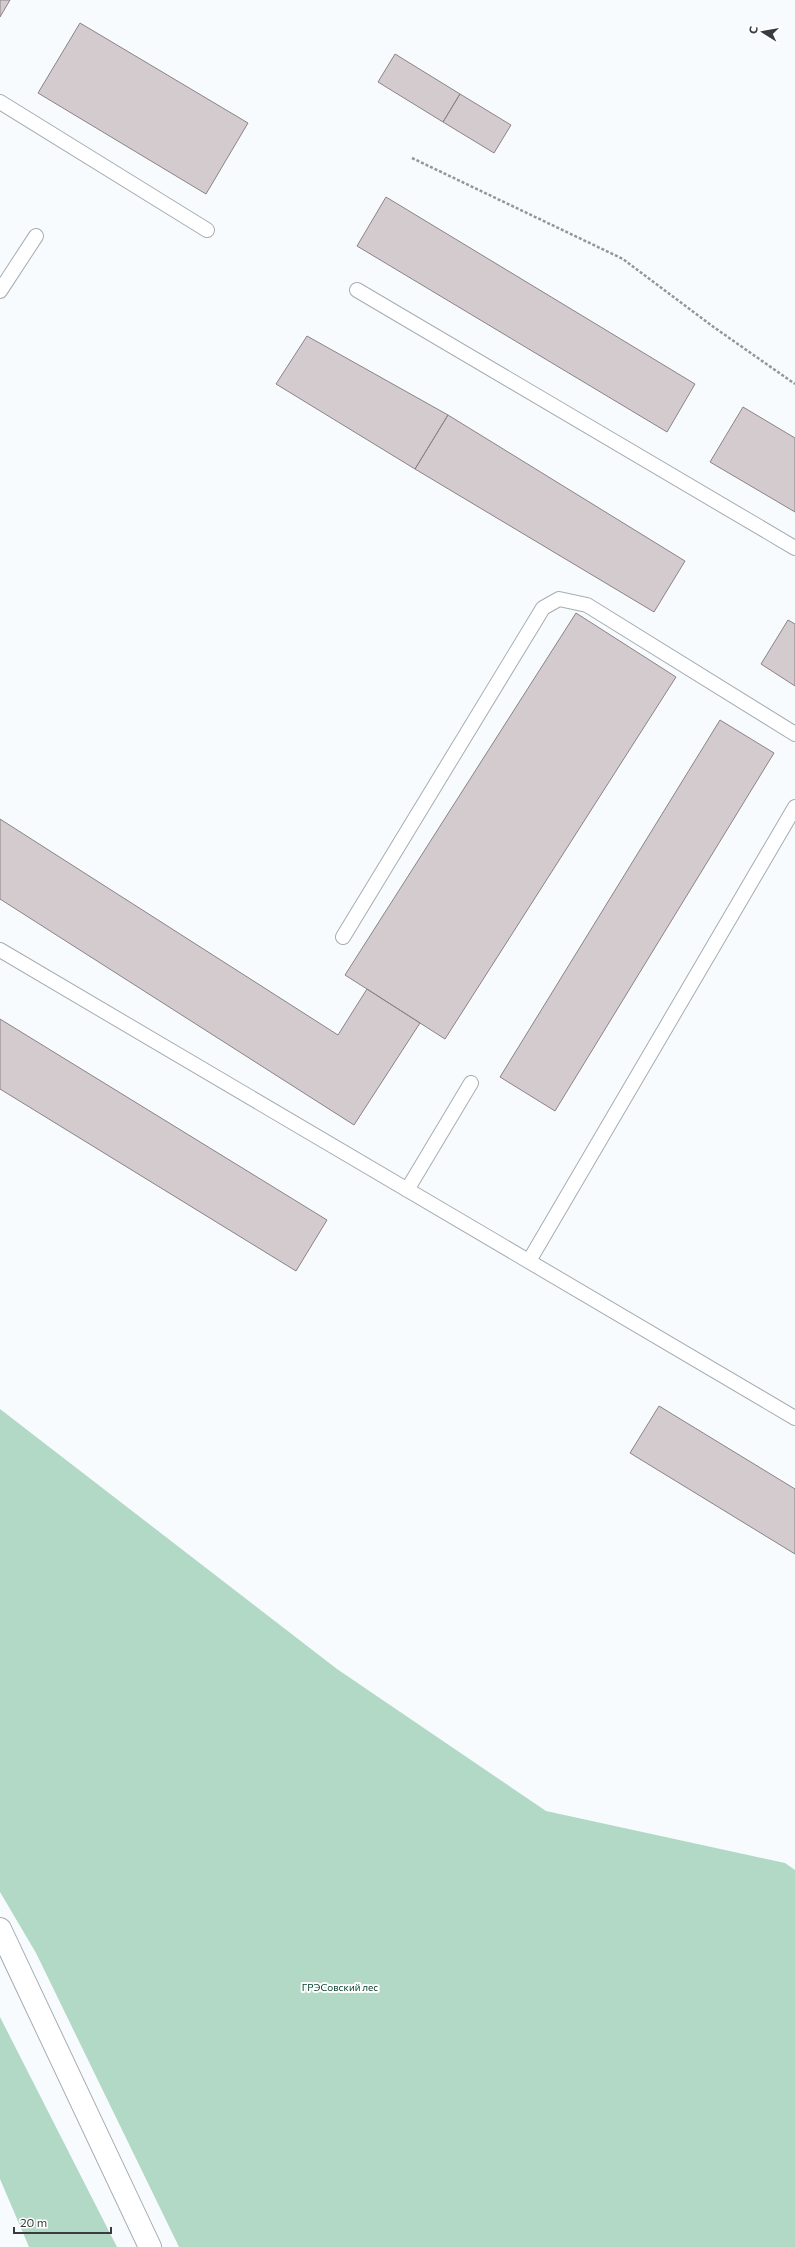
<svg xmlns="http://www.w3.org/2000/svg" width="795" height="2247" viewBox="0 0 795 2247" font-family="Commissioner,sans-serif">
<rect width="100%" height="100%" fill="#f7fbfe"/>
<path fill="#b2d9c5" d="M0,1409L337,1669L546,1811L785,1863L795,1870V2247H179L36,1953L0,1892Z
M0,2017L117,2247H29L0,2179Z"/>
<path fill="#d4cbce" stroke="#8b8386" d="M0,0H10L0,17Z
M80,23L248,123L206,194L38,93Z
M395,54L460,94L443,122L378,82Z
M460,94L511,125L494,153L443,122Z
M386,197L695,384L667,432L357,246Z
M307,336L448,415L415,469L276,384Z
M743,407L795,438V512L710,462Z
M448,415L685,561L654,612L415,469Z
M576,613L676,677L445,1039L345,975Z
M788,620L795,624V686L761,664Z
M720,720L774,753L555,1111L500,1077Z
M0,819L338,1035L367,989L420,1023L354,1125L0,899Z
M0,1019L327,1220L296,1271L0,1089Z
M659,1406L795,1489V1554L630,1453Z"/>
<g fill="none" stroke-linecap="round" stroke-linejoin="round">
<g stroke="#a6adb2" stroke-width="16">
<path id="service" d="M0,102L207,230
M357,290L795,548
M0,291L36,236
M343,937L543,608L559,599L587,605L795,734
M0,950L795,1418
M407,1190L471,1083
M529,1261L795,807"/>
</g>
<g stroke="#a6adb2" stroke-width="24">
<path id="secondary" d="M0,1929L150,2247"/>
</g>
<path stroke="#939699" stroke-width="2.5" stroke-dasharray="3 2" stroke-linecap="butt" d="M412,158L623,259L715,328L795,384"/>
<use href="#service" stroke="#fff" stroke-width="14"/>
<use href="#secondary" stroke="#fff" stroke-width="22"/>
</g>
<g text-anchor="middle" stroke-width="4" stroke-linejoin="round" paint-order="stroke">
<g font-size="10" fill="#003c27" stroke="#fff">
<text x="340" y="1991">ГРЭСовский лес</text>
</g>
</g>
<g transform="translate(763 32) rotate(281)" stroke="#ffffff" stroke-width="3" paint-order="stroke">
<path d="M0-3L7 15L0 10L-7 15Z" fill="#393b3e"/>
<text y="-6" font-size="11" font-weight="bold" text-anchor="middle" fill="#393b3e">С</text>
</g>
<path d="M14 2227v6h97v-6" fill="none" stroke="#393b3e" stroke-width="2"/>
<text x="20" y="2227" font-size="12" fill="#393b3e" stroke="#ffffff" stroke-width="3" paint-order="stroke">20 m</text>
</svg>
